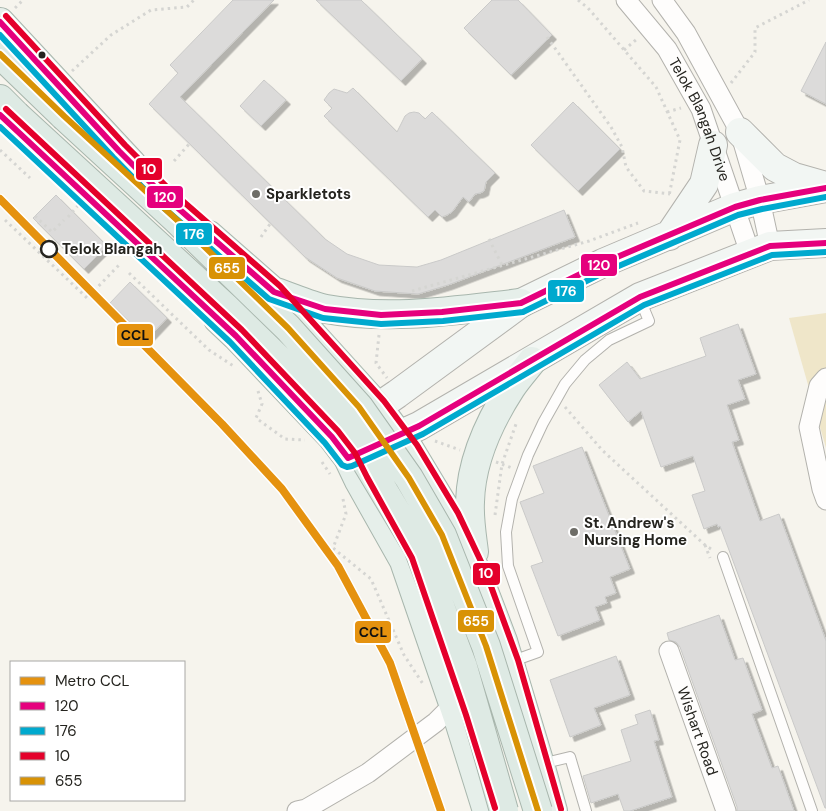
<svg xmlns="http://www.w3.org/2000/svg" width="826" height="811" viewBox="0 0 826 811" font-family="'DM Sans',sans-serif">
<defs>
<filter id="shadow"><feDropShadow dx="4.5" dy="4.5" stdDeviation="0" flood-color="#0004"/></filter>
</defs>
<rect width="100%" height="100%" fill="#f6f4ed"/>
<path fill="#efe6c9" d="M826,313V448L789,318Z"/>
<path fill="#dcdbda" stroke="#cacac9" filter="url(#shadow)" d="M233,0H274L180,97L325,239L347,254L379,265L417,267L441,260L564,210L575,237L448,285L418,294L375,291L337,278L305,257L149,104L178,73L170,65Z
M316,0H361L422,59L401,81Z
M492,0H518L552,35L511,75L464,28Z
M826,42V104L801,91Z
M264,80L286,100L261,126L240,106Z
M353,88L397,132L405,116L409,113L414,112L419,113L425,119L432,112L495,173L486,182L484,191L480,193L475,194L469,202L463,197L452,212L447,215L442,217L435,210L428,217L324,116L332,108L324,100L329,93L334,89L347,93Z
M573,102L620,149L578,191L531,145Z
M56,195L107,246L84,269L33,218Z
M130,282L167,318L147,339L110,303Z
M738,324L756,374L738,380L745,399L727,405L739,440L732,442L760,521L779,514L826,641V808H825L720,526L718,527L717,524L704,529L692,495L705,491L693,456L661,467L641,411L628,422L599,385L627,362L640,379L706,356L700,338Z
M582,447L630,569L610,577L616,593L605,597L607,603L595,607L600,620L558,636L531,566L543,562L520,502L544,493L533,466Z
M719,615L735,660L743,658L762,710L752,714L772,768L778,766L794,811H737V807L680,647L676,642L669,640L667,633Z
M616,656L630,695L594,708L601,725L570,737L550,680Z
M650,710L659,740L654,741L672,797L630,811H624L618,794L591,803L583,776L631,761L621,730L638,724L635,715Z"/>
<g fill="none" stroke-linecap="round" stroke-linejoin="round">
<g stroke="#b3b2ad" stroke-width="12">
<path id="service" d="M723,557L812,811
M510,662L538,652L508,566L506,532L512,499L528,455L543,423L565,384L585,360L609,340L649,321L644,309L640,298
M541,764L570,757L586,811"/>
</g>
<g stroke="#b3b2ad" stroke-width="21">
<g id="minor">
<path id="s1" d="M626,0L667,49L701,109L750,253"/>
<path d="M662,0L686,33L740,132L760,200L770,246"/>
<path d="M826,378L819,386L809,427L822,489L826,500"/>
<path id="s2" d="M669,651L726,811"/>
<path d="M297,811L306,809L368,773L436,722L489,669L498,656"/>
</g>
</g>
<g stroke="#b3b2ad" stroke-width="30">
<path id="secondary" d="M740,132L775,167L794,177L826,186
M669,236L704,184L713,145
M359,420L397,394L521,303L603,263L735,207L760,200L826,188
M379,444L419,426L640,297L770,246L826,243"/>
</g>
<g stroke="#a8b6ad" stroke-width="30">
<path id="primary" d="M0,22L132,164
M209,235L274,292L378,407L410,450L451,518L477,573L503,641L540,764L553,811
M276,292C291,297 311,306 326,309C391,321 457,310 521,303
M218,319L236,336L332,437L348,458L359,481L404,561L458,718L487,811
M474,552C472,536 469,518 470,502C471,462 489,422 511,388C517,379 525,370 532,361"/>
</g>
<g stroke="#a8b6ad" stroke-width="30">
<path id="trunk" d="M0,54L64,116
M0,99L16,115"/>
</g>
<path stroke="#d5d5d2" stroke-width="3" stroke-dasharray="2.5 4" stroke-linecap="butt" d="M578,0L588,8L656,87L680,140L669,196
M15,8L23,0
M547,37L611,127L622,147L626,167L644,191L670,194
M624,50L637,39
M72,71L111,35L151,10L187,7L194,0
M731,83L755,52V28L809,0
M667,112L681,108
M0,150L30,178
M174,161L190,143
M35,216L52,232L64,220
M68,217L81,202
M5,220L87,298L119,265
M261,237L272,221
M489,239L502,265
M129,273L209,350L235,367
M412,291L589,241L638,223
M379,335L376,363L387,378
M258,391L262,404L256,418L285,439L305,440
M565,407L602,450L705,545L714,551
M435,441L460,450
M322,462L330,474
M496,462L512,468
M343,499L346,514L333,548L371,579L404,655L423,684
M495,515L502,464L516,424
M705,545L710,558"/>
<use href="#service" stroke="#fefdfc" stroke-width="10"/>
<use href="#minor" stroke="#fefdfc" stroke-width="19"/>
<use href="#secondary" stroke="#f2f6f3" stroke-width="28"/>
<use href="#primary" stroke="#e6efea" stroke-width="28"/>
<use href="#trunk" stroke="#deeae4" stroke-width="28"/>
<g stroke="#a8b6ad" stroke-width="30" stroke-linecap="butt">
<path id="trunk-bridge" d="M16,115L225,307L303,383L336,420L362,455L418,548L463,667L504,811
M64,116L177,220L288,328L359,407L409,478L442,535L486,646L538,811"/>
</g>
<use href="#trunk-bridge" stroke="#deeae4" stroke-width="28"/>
<g stroke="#fff" stroke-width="10">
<path id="bus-1" d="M0,22L119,151L163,195L274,292L325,309L381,315L442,312L521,303L603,263L735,207L760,200L826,188
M0,115L236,336L332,437L348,458L419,426L640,297L770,246L826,243"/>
</g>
<g stroke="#fff" stroke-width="10">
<path id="bus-2" d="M0,35L113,157L157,202L269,299L323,318L381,324L443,321L523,312L607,271L738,215L762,209L826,197
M0,127L230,342L325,443L342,465L347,467L352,466L423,434L644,305L772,255L826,252"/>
</g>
<g stroke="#fff" stroke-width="10">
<path id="bus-3" d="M6,16L125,145L169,189L280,286L384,401L417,445L458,513L485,570L518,660L561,809
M6,109L242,330L338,431L355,453L367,477L412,558L466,715L495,808"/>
</g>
<g stroke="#fff" stroke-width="10">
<path id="bus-4" d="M0,54L64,116L177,220L288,328L359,407L409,478L442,535L486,646L538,811"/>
</g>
<use href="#bus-1" stroke="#e5007d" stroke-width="6"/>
<use href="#bus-2" stroke="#00a9ce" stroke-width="6"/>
<use href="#bus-3" stroke="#e4002b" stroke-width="6"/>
<use href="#bus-4" stroke="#d89205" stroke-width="6"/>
<g stroke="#fff" stroke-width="11">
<path id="metro-1" d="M0,199L222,424L282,489L338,566L390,663L441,811"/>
</g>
<use href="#metro-1" stroke="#e5920f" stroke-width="8"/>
</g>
<circle fill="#25241f" stroke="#fff" stroke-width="2" cx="42" cy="55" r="4.5"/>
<g fill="#6e6d67" stroke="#fff" stroke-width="2">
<circle cx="256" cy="194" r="5"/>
<circle cx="574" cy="532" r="5"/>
</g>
<circle fill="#fff" stroke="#25241f" stroke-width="2.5" cx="49" cy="249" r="8"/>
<g text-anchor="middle" stroke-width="4" stroke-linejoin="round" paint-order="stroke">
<g font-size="15" fill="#25241f" stroke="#fff">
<text dy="5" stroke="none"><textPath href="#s1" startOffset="142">Telok Blangah Drive</textPath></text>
<text dy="5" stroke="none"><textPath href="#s2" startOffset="85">Wishart Road</textPath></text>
</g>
<g font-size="15" font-weight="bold" fill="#25241f" stroke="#fff" text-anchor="start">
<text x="266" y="199">Sparkletots</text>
<text x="584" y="528">St. Andrew's<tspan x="584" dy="17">Nursing Home</tspan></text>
</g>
<g font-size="15" font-weight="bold" fill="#25241f" stroke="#fff" text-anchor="start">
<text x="62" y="254">Telok Blangah</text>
</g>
</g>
<g stroke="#fff" stroke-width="2">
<rect x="135" y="157" width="28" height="24" rx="5" fill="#e4002b"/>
<rect x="146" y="185" width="38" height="24" rx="5" fill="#e5007d"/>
<rect x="175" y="222" width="38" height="24" rx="5" fill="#00a9ce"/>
<rect x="580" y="253" width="38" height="24" rx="5" fill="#e5007d"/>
<rect x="208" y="256" width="38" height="24" rx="5" fill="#d89205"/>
<rect x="547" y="279" width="38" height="24" rx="5" fill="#00a9ce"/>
<rect x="116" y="323" width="38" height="24" rx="5" fill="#e5920f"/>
<rect x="472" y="562" width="29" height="24" rx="5" fill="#e4002b"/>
<rect x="457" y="609" width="38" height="24" rx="5" fill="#d89205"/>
<rect x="354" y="620" width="38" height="24" rx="5" fill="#e5920f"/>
</g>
<g font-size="14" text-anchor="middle" font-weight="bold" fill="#fff">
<text x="149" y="174">10</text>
<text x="165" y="202">120</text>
<text x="194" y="239">176</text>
<text x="599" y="270">120</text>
<text x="227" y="273">655</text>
<text x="566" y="296">176</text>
<text x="486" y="578">10</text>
<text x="476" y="626">655</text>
</g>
<g font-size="14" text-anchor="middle" font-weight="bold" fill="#111">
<text x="135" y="340">CCL</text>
<text x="373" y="637">CCL</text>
</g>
<rect x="10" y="661" width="175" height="140" fill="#ffffff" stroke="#a8a7a5"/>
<rect x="20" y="677" width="25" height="8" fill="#e5920f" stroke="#a8a7a5"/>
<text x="55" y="686" font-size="15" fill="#25241f">Metro CCL</text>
<rect x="20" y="702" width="25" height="8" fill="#e5007d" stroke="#a8a7a5"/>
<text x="55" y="711" font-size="15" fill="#25241f">120</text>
<rect x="20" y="727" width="25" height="8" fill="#00a9ce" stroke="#a8a7a5"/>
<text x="55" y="736" font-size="15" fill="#25241f">176</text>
<rect x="20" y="752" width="25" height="8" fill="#e4002b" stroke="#a8a7a5"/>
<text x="55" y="761" font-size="15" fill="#25241f">10</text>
<rect x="20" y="777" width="25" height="8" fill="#d89205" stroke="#a8a7a5"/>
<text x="55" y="786" font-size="15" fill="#25241f">655</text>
</svg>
